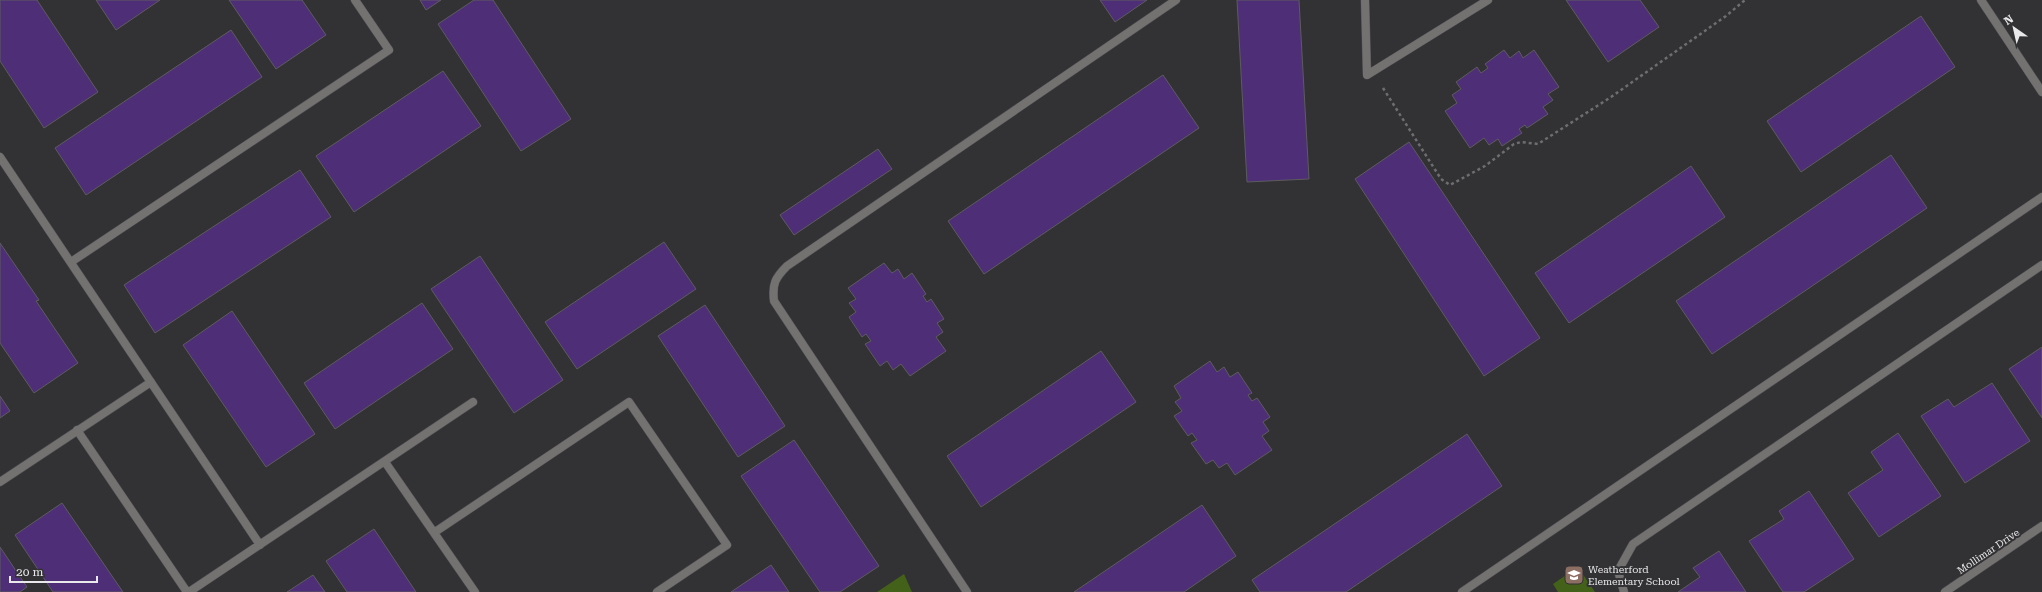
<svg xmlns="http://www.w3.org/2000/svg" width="2042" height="592" viewBox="0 0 2042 592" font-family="'Roboto Serif',serif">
<rect width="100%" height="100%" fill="#323134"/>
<path fill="#446119" d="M1578,567L1595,592H1558L1553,584Z
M904,574L912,592H877Z"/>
<path fill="#4e2f77" stroke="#5d5c5e" d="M0,0H37L98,92L44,128L0,61Z
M96,0H160L116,30Z
M229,0H302L326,35L276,69Z
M420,0H441L426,10Z
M474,0H493L571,119L521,151L438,24Z
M1100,0H1147L1115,22Z
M1237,0H1299L1309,179L1247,182Z
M1566,0H1640L1659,27L1608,62Z
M1921,16L1955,67L1801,172L1767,121Z
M231,30L262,77L86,195L55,148Z
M1504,50L1510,58L1519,51L1523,58L1534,50L1559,87L1548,94L1553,100L1543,107L1548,114L1527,128L1525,125L1519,129L1522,133L1502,146L1498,139L1489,145L1484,138L1470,148L1445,111L1457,103L1452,95L1461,89L1456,82L1477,67L1481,73L1488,68L1485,64Z
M443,71L481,126L354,212L316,156Z
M1163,75L1199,128L984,274L948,221Z
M1409,142L1540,338L1484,376L1355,179Z
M878,149L892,169L794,235L780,215Z
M1891,155L1927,208L1712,354L1676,301Z
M1691,166L1725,217L1569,323L1535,273Z
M300,170L331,217L155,333L124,285Z
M664,242L696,289L577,369L545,322Z
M0,243L39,300L36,301L78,363L34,393L0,343Z
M480,256L563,380L514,413L431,289Z
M884,263L892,273L898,269L904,279L912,273L926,294L923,296L927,302L931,299L944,319L937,323L943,332L936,337L946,351L910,376L901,364L893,370L887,361L880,366L865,344L871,341L866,334L862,337L849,317L856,312L849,303L856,299L848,288Z
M422,303L453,349L335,429L304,383Z
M705,305L785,426L738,457L658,336Z
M232,311L315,434L266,467L183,345Z
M2042,347V418L2009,369Z
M1101,351L1136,402L981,507L947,456Z
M1210,361L1217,372L1224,367L1230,377L1238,372L1252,393L1248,395L1252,401L1257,398L1270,417L1263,422L1269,431L1262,436L1272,450L1235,475L1227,463L1219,468L1213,460L1206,464L1191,443L1197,440L1192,433L1188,436L1174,416L1182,411L1175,402L1181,398L1174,386Z
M1992,383L2030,441L1965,483L1921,416L1948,399L1954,407Z
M0,396L10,411L0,418Z
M1898,433L1941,496L1879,537L1848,493L1883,470L1871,452Z
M1467,434L1502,486L1346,592H1260L1252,580Z
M794,440L879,566L840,592H820L741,476Z
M1809,491L1854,559L1804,592H1783L1749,541L1784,519L1779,511Z
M62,503L123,592H53L15,535Z
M1202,505L1236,556L1184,592H1074Z
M374,529L416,592H347L326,561Z
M0,547L27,587L20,592H0Z
M1719,551L1746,592H1678L1700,577L1693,568Z
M771,565L789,592H731Z
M313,575L325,592H287Z"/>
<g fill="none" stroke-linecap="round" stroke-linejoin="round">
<g stroke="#4f4e51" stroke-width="9">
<path id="service" d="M1365,0L1367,75L1488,0
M1981,0L2042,92
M0,157L260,545
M71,262L389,50L355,0
M77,430L187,592
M385,462L475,592
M0,482L151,382
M435,532L629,402L727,545L657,592
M189,592L473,402
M967,592L774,301C772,284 775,278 787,266L1176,0
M1462,592L2042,197
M1624,592L1618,571L1633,544L2042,265"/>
</g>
<g stroke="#4f4e51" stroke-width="9">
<path id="minor" d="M1945,592L2042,526"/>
</g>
<path stroke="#6e6d70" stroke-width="2.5" stroke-dasharray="3 3" stroke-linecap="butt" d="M1383,88L1441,179L1450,185L1485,166L1514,144L1521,142L1538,144L1611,97L1726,16L1745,0"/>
<use href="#service" stroke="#737271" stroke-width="8"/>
<use href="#minor" stroke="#737271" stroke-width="8"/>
</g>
<defs>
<g id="school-square" transform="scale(1)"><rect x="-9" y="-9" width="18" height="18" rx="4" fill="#8d6e63" stroke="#323134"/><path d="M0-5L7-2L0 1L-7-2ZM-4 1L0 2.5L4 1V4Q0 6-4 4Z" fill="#fff"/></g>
</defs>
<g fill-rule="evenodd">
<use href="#school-square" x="1574" y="575"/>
</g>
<g text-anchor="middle" stroke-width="4" stroke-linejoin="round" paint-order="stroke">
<g font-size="10" fill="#e9e8ea" stroke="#323134">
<text transform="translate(1988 551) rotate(-34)" y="4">Mollimar Drive</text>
</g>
<g font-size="10" fill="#e9e8ea" stroke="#323134" text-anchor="start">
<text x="1588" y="573">Weatherford<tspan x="1588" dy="12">Elementary School</tspan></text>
</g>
</g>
<g transform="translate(2014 28) rotate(326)" stroke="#323134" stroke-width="3" paint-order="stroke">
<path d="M0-3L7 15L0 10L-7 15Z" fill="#e9e8ea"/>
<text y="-6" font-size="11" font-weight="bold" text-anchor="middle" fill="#e9e8ea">N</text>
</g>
<path d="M10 576v6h87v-6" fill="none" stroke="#e9e8ea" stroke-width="2"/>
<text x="16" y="576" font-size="12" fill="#e9e8ea" stroke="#323134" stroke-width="3" paint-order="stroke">20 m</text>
</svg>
